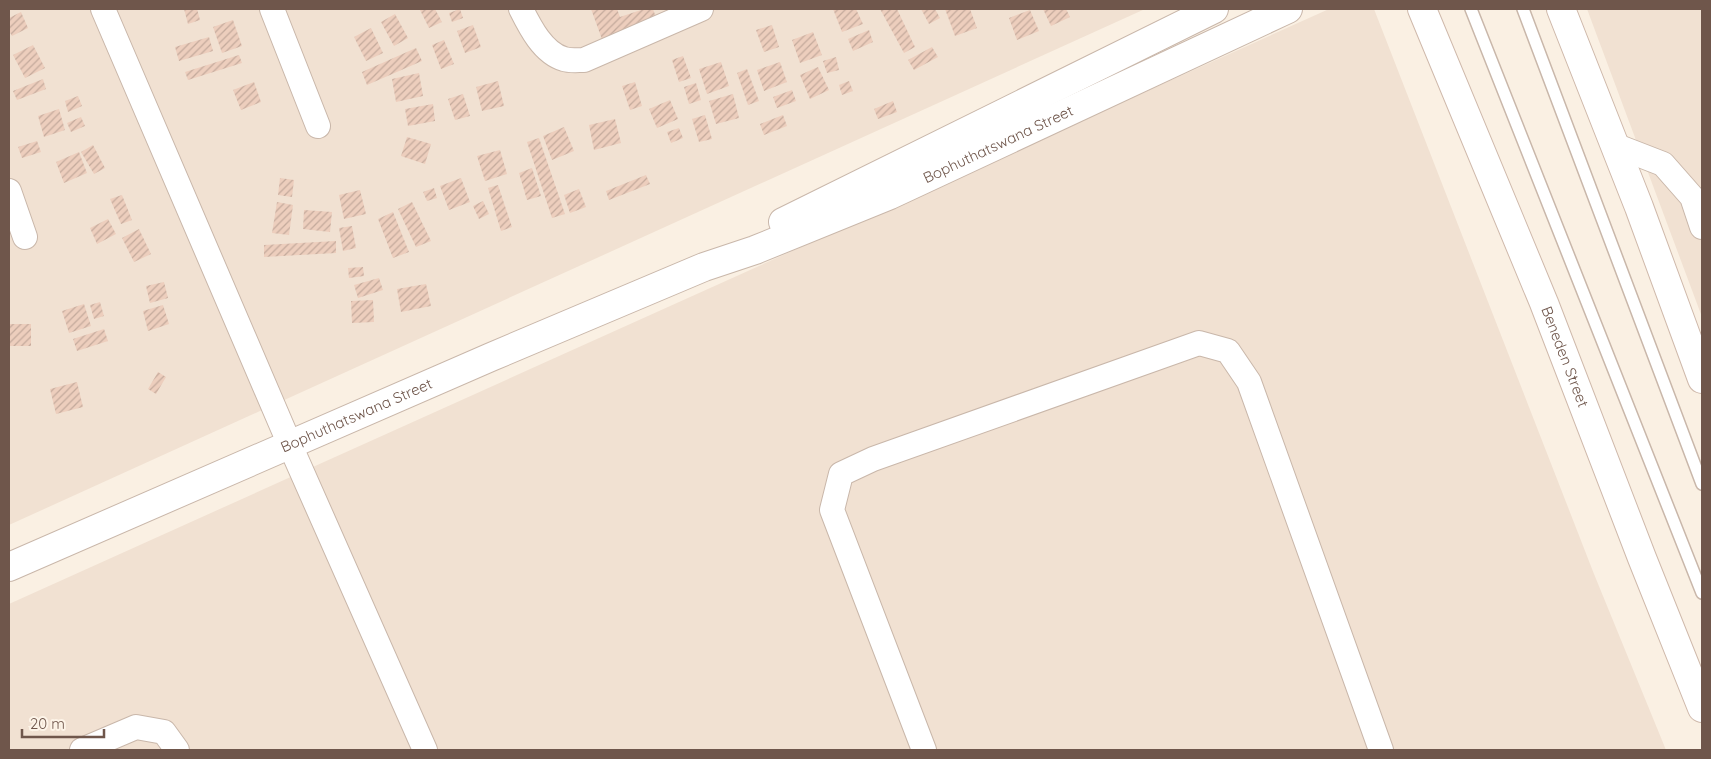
<svg xmlns="http://www.w3.org/2000/svg" width="1711" height="759" viewBox="0 0 1711 759" font-family="Quicksand,sans-serif">
<defs>
<pattern id="building-hatch" width="6" height="6" patternUnits="userSpaceOnUse" patternTransform="scale(1.25)"><rect width="6" height="6" fill="#edcebd"/><path d="M-1 1l2-2M0 6l6-6M5 7l2-2" fill="none" stroke="#c4aa9c"/></pattern>
</defs>
<rect width="100%" height="100%" fill="#faf0e3"/>
<path fill="#f1e1d2" d="M9,9H1145L9,525Z
M1329,9H1374L1594,574L1666,750H9V604Z
M1587,9H1702V317Z"/>
<path fill="url(#building-hatch)" d="M184,9H197L200,20L188,24Z
M422,9H435L442,22L429,28L420,10Z
M460,9L463,18L452,22L449,13Z
M591,9H617L620,17L644,9H653L658,23L603,42Z
M833,9H856L863,24L842,32Z
M880,9H897L915,47L904,53Z
M921,9H935L940,18L929,24Z
M945,9H970L977,28L955,36Z
M1043,9H1066L1070,17L1051,26Z
M1030,10L1039,31L1017,40L1009,18Z
M21,12L28,28L12,36L9,31V18Z
M395,14L408,38L394,46L381,22Z
M233,20L242,46L222,53L213,27Z
M473,25L481,47L465,53L457,31Z
M772,25L779,47L764,52L756,30Z
M371,28L383,53L366,61L354,37Z
M869,30L873,42L853,51L848,39Z
M813,32L822,55L800,63L792,40Z
M209,37L213,51L179,61L175,47Z
M444,40L454,64L441,69L432,45Z
M33,45L45,68L25,78L13,55Z
M932,47L938,57L914,70L908,60Z
M416,48L422,61L367,85L362,72Z
M239,55L242,63L188,80L185,72Z
M683,56L691,78L679,82L672,60Z
M836,57L839,70L827,73L823,61Z
M721,62L729,86L707,94L699,69Z
M780,62L787,82L764,91L757,70Z
M818,67L829,90L810,99L800,75Z
M747,69L759,101L748,105L737,73Z
M419,73L423,96L396,102L392,79Z
M43,79L46,89L17,100L13,91Z
M498,81L504,106L482,111L476,87Z
M849,81L853,91L842,95L839,85Z
M254,82L261,102L241,110L233,90Z
M635,82L642,106L630,110L622,86Z
M696,83L701,100L689,104L684,87Z
M792,90L796,101L777,108L773,97Z
M463,94L470,116L455,120L448,99Z
M733,94L739,118L716,124L709,101Z
M78,96L82,106L68,112L65,101Z
M670,100L678,119L657,128L649,109Z
M893,101L897,112L878,119L874,109Z
M433,104L435,121L408,126L405,109Z
M59,109L65,130L44,137L38,116Z
M705,115L712,139L699,142L692,119Z
M783,115L787,126L764,135L760,124Z
M81,117L85,126L71,132L67,123Z
M615,119L621,143L594,150L589,125Z
M564,127L574,151L552,160L543,136Z
M679,128L683,138L671,143L667,132Z
M407,137L431,144L425,164L401,156Z
M539,138L565,214L552,218L527,142Z
M37,141L41,152L22,158L18,147Z
M93,145L105,168L94,174L81,152Z
M500,150L507,174L485,181L477,156Z
M79,152L87,173L64,183L56,162Z
M532,168L541,196L527,200L519,173Z
M646,175L650,184L609,200L606,191Z
M280,178L294,180L292,197L278,195Z
M461,178L470,202L449,210L440,186Z
M498,185L512,227L501,231L488,188Z
M434,188L437,198L427,201L423,192Z
M579,189L586,207L570,213L564,195Z
M360,190L366,214L344,219L339,195Z
M122,195L132,220L121,224L110,199Z
M483,201L489,214L479,219L473,206Z
M277,202L293,205L289,235L272,233Z
M412,202L431,241L416,247L398,209Z
M304,210L332,212L330,232L303,229Z
M393,212L409,252L393,258L378,219Z
M108,219L116,234L97,244L90,228Z
M352,226L356,248L343,251L339,228Z
M139,229L151,254L134,262L122,238Z
M336,241V253L264,257V245Z
M363,267L364,276L349,278L348,268Z
M379,278L383,290L358,298L354,285Z
M164,282L168,298L150,303L146,286Z
M426,284L431,306L401,312L397,289Z
M373,300L374,322L352,323L351,301Z
M100,302L104,316L94,319L90,305Z
M84,304L91,326L69,333L62,311Z
M163,305L169,324L148,331L143,311Z
M9,324H31V346H9Z
M104,329L108,341L77,351L73,339Z
M158,372L166,377L156,394L148,389Z
M77,382L83,407L56,414L50,389Z"/>
<g fill="none" stroke-linecap="round" stroke-linejoin="round">
<g stroke="#c9b7aa" stroke-width="14">
<path id="service" d="M1471,9L1702,593
M1523,9L1702,484"/>
</g>
<g stroke="#c9b7aa" stroke-width="26">
<path id="minor" d="M103,9L290,445L425,750
M272,9L318,126
M521,9C530,27 543,53 564,59C570,61 578,60 584,60L701,9
M1614,145L1663,164L1692,197L1702,227
M9,191L25,237
M82,750L136,727L164,732L177,750
M924,750L832,510L841,474L873,459L1199,343L1228,351L1249,382L1381,750"/>
</g>
<g stroke="#c9b7aa" stroke-width="30">
<g id="tertiary">
<path d="M783,222L1214,9"/>
<path id="s1" d="M9,567L491,357L704,267L755,250L890,195L1288,9"/>
</g>
</g>
<g stroke="#cfb9ab" stroke-width="30">
<g id="secondary">
<path id="s2" d="M1422,9L1544,303L1642,558L1702,708"/>
<path d="M1561,9L1639,207L1702,379"/>
</g>
</g>
<use href="#service" stroke="#fff" stroke-width="11"/>
<use href="#minor" stroke="#fff" stroke-width="24"/>
<use href="#tertiary" stroke="#fff" stroke-width="28"/>
<use href="#secondary" stroke="#fff" stroke-width="28"/>
</g>
<g text-anchor="middle" stroke-width="4" stroke-linejoin="round" paint-order="stroke">
<g font-size="15" fill="#6f564b" stroke="#fdf4e8">
<text dy="5" stroke="none"><textPath href="#s1" startOffset="1076">Bophuthatswana Street</textPath></text>
<text dy="5" stroke="none"><textPath href="#s2" startOffset="376">Beneden Street</textPath></text>
<text dy="5" stroke="none"><textPath href="#s1" startOffset="379">Bophuthatswana Street</textPath></text>
</g>
</g>
<rect width="1711" height="759" fill="none" stroke="#6f564b" stroke-width="20"/>
<path d="M22 729v8h82v-8" fill="none" stroke="#6f564b" stroke-width="2.5"/>
<text x="30" y="729" font-size="15" fill="#6f564b" stroke="#fdf4e8" stroke-width="4" paint-order="stroke">20 m</text>
</svg>
